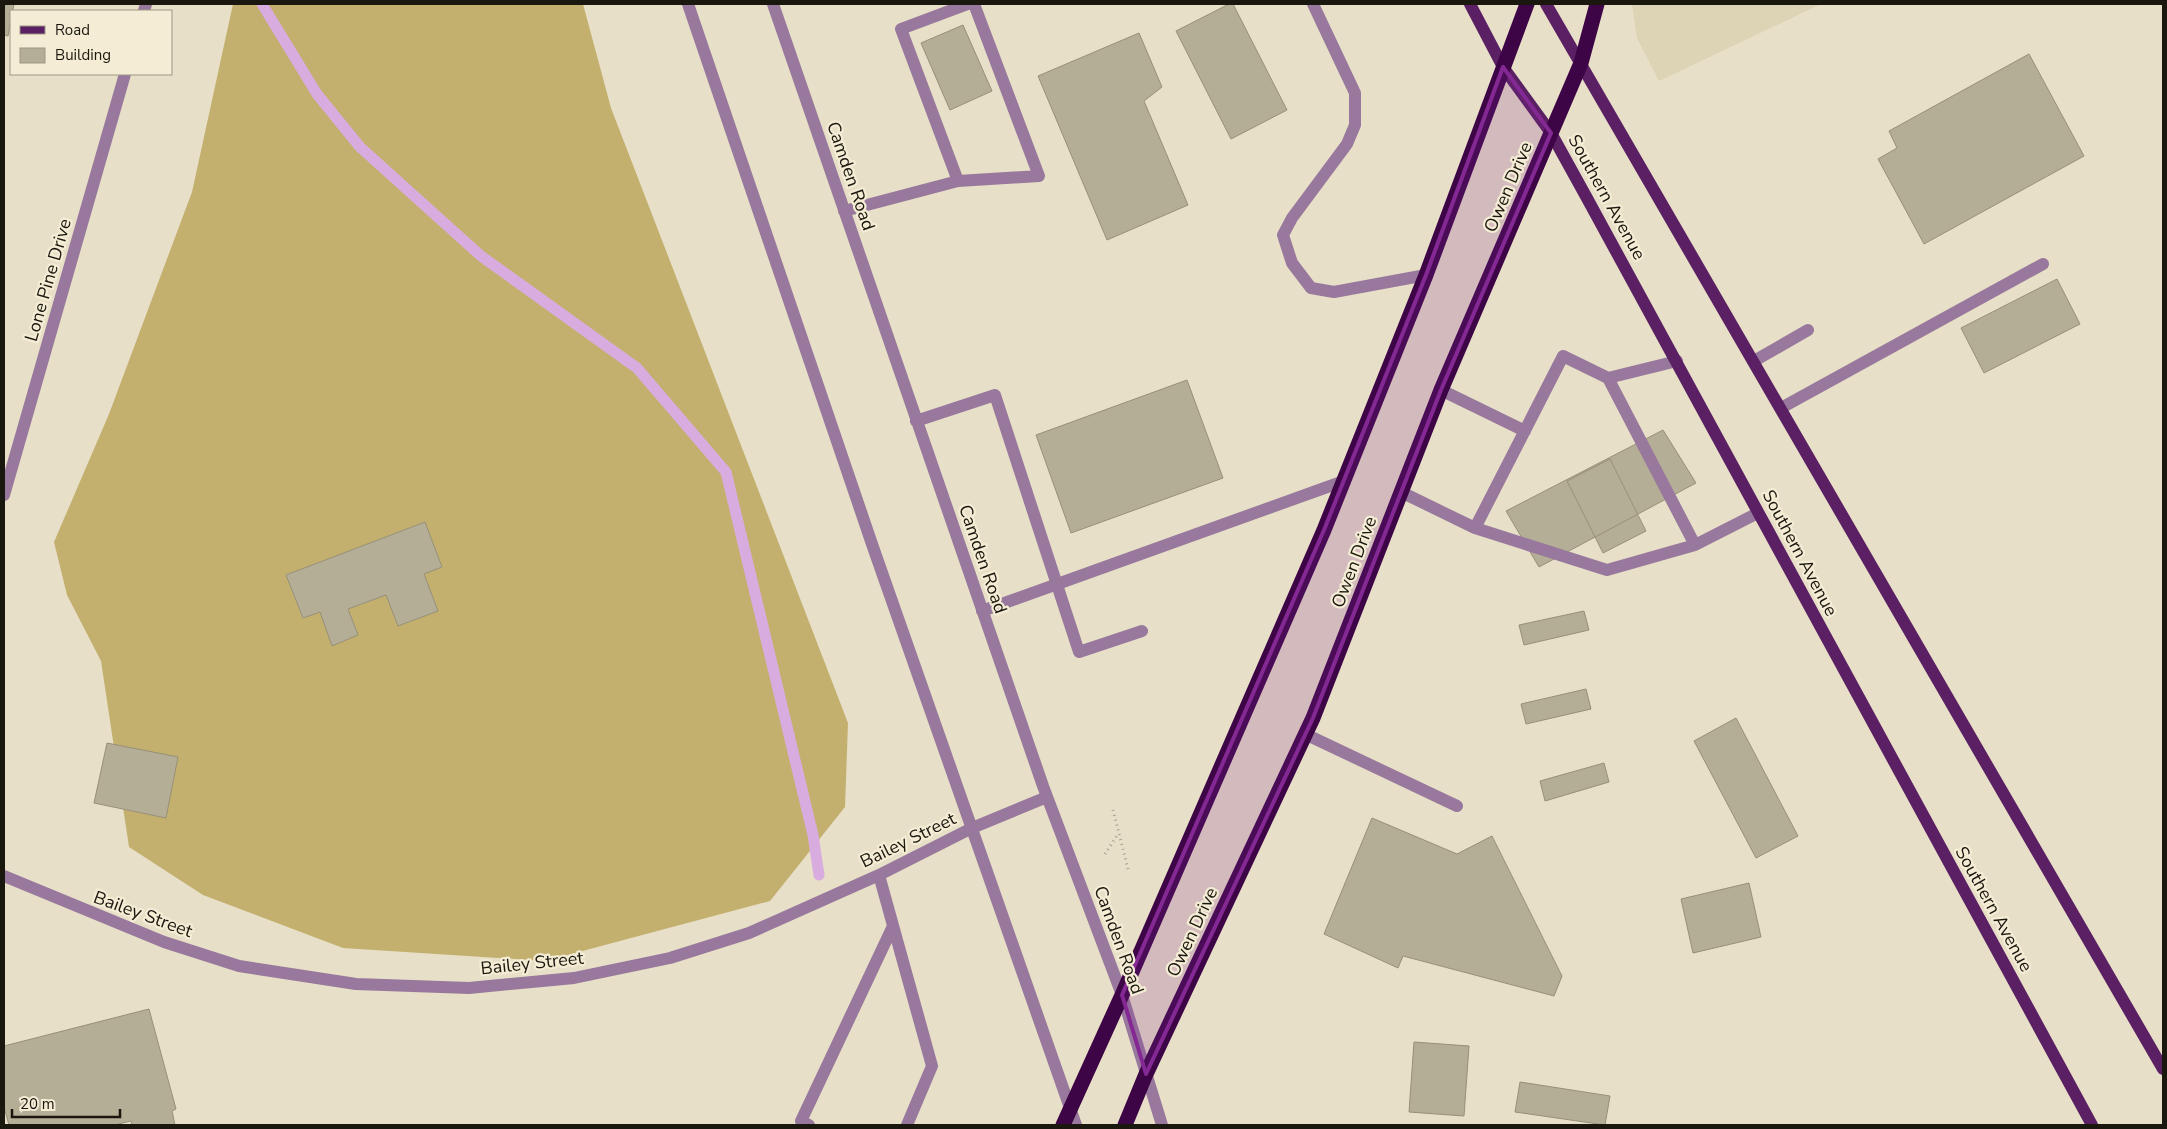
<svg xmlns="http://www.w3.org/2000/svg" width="2167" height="1129" viewBox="0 0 2167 1129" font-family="'Nunito Sans',sans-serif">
<rect width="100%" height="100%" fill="#e7dfc7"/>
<path fill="#ddd3b5" d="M1632,4H1821L1659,81L1637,38Z"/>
<path fill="#c3b06f" d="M233,4H583L611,108L848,723L845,807L770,901L545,961L343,948L203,895L129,847L101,661L67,595L54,542L109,414L192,192Z"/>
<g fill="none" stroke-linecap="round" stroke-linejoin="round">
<path stroke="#d9ace0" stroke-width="11" d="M262,4L317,94L360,147L481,256L637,368L726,472L813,835L819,875"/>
</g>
<path fill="#b5ae97" stroke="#979079" d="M4,4H14L8,36L4,35Z
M1229,4H1233L1287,110L1231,139L1176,31Z
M963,25L992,91L950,110L921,43Z
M1139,33L1162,87L1144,101L1188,205L1107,240L1038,76Z
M2029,54L2084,156L1924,244L1878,159L1897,148L1889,131Z
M2057,279L2080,324L1984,373L1961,328Z
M1187,380L1223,478L1071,533L1036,435Z
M1663,430L1696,483L1539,567L1506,511Z
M1610,459L1646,531L1603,553L1567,481Z
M425,522L442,567L424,574L438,611L398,626L386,595L348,609L358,635L332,646L320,612L303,618L286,575Z
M1584,611L1589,630L1524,645L1519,625Z
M1586,689L1591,709L1526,724L1521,704Z
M1736,718L1798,836L1756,858L1694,741Z
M107,743L178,757L166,818L94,803Z
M1604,763L1609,782L1545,801L1540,781Z
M1372,818L1457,854L1492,836L1562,976L1554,996L1403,956L1398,968L1324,934Z
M1749,883L1761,937L1693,953L1681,899Z
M149,1009L176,1109L172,1111L175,1125H132L131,1121L114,1125H9L4,1107V1046Z
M1414,1042L1469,1046L1464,1116L1409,1112Z
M1520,1082L1610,1096L1605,1125L1515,1112Z"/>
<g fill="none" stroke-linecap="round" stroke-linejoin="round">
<path stroke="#a7a18e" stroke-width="3" stroke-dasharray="1 4" stroke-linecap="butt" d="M1113,810L1129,873
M1105,854L1118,834"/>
<path stroke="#98789d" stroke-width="12" d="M688,4L873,547L1076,1125
M773,4L1043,786L1122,995L1162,1125
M1313,4L1355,93V125L1347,144L1292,218L1283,235L1292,263L1311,288L1334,292L1426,275
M144,11L146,4
M958,181L901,29L968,4
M844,211L958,181L1039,176L974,4
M1754,361L1808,330
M1608,378L1677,361
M1441,390L1525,431
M1781,408L2043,264
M916,421L995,395L1079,652L1142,631
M1401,492L1475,528L1607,570L1695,545L1608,378L1563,356L1475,528
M4,495L125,74
M1695,545L1758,513
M982,611L1344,481
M1305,734L1457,806
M879,875L932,1066L907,1125
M4,876L164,942L239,966L356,984L469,988L574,978L670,958L749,933L879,875L972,828L1047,797
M809,1125L801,1121L893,926"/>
<path stroke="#5a2063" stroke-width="12" d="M1470,4L1503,67L1551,133L1588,200L2092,1125
M1546,4L2163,1069"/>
<path stroke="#3d0546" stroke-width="15" d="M1063,1125L1122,995L1324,530L1426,275L1527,4
M1125,1125L1146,1074L1313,718L1441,390L1581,63L1597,4"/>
</g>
<path fill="#842894" fill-opacity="0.2" stroke="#842894" stroke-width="4" stroke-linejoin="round" d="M1503,67L1551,133L1441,390L1313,718L1146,1074L1122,995L1324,530L1426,275Z"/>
<g text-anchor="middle" stroke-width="4.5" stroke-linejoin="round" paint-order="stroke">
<g font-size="18" fill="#1a170f" stroke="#f4ecd4">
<text transform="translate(851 176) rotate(71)" y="6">Camden Road</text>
<text transform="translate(1508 187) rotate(-67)" y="6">Owen Drive</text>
<text transform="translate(1607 197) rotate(61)" y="6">Southern Avenue</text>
<text transform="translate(48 280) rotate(-74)" y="6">Lone Pine Drive</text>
<text transform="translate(1800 553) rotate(62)" y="6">Southern Avenue</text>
<text transform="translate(983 559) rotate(71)" y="6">Camden Road</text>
<text transform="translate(1354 562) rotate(-69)" y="6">Owen Drive</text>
<text transform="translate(908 840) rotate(-26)" y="6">Bailey Street</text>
<text transform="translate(1994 909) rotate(61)" y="6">Southern Avenue</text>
<text transform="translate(143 914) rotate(20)" y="6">Bailey Street</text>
<text transform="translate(1192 932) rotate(-65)" y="6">Owen Drive</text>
<text transform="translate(1119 940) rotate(70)" y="6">Camden Road</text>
<text transform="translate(532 963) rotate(-6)" y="6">Bailey Street</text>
</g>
</g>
<rect width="2167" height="1129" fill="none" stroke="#1a170f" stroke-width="10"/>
<rect x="10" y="10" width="162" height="65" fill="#f4ecd4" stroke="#9d9785"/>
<rect x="20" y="26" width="25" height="8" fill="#5a2063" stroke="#9d9785"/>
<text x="55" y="35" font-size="15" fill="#1a170f">Road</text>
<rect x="20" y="48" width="25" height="15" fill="#b5ae97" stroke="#9d9785"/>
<text x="55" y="60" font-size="15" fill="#1a170f">Building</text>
<path d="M12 1109v8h108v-8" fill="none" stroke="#1a170f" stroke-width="2.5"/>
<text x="20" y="1109" font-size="15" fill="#1a170f" stroke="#f4ecd4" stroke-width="4" paint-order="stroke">20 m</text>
</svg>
